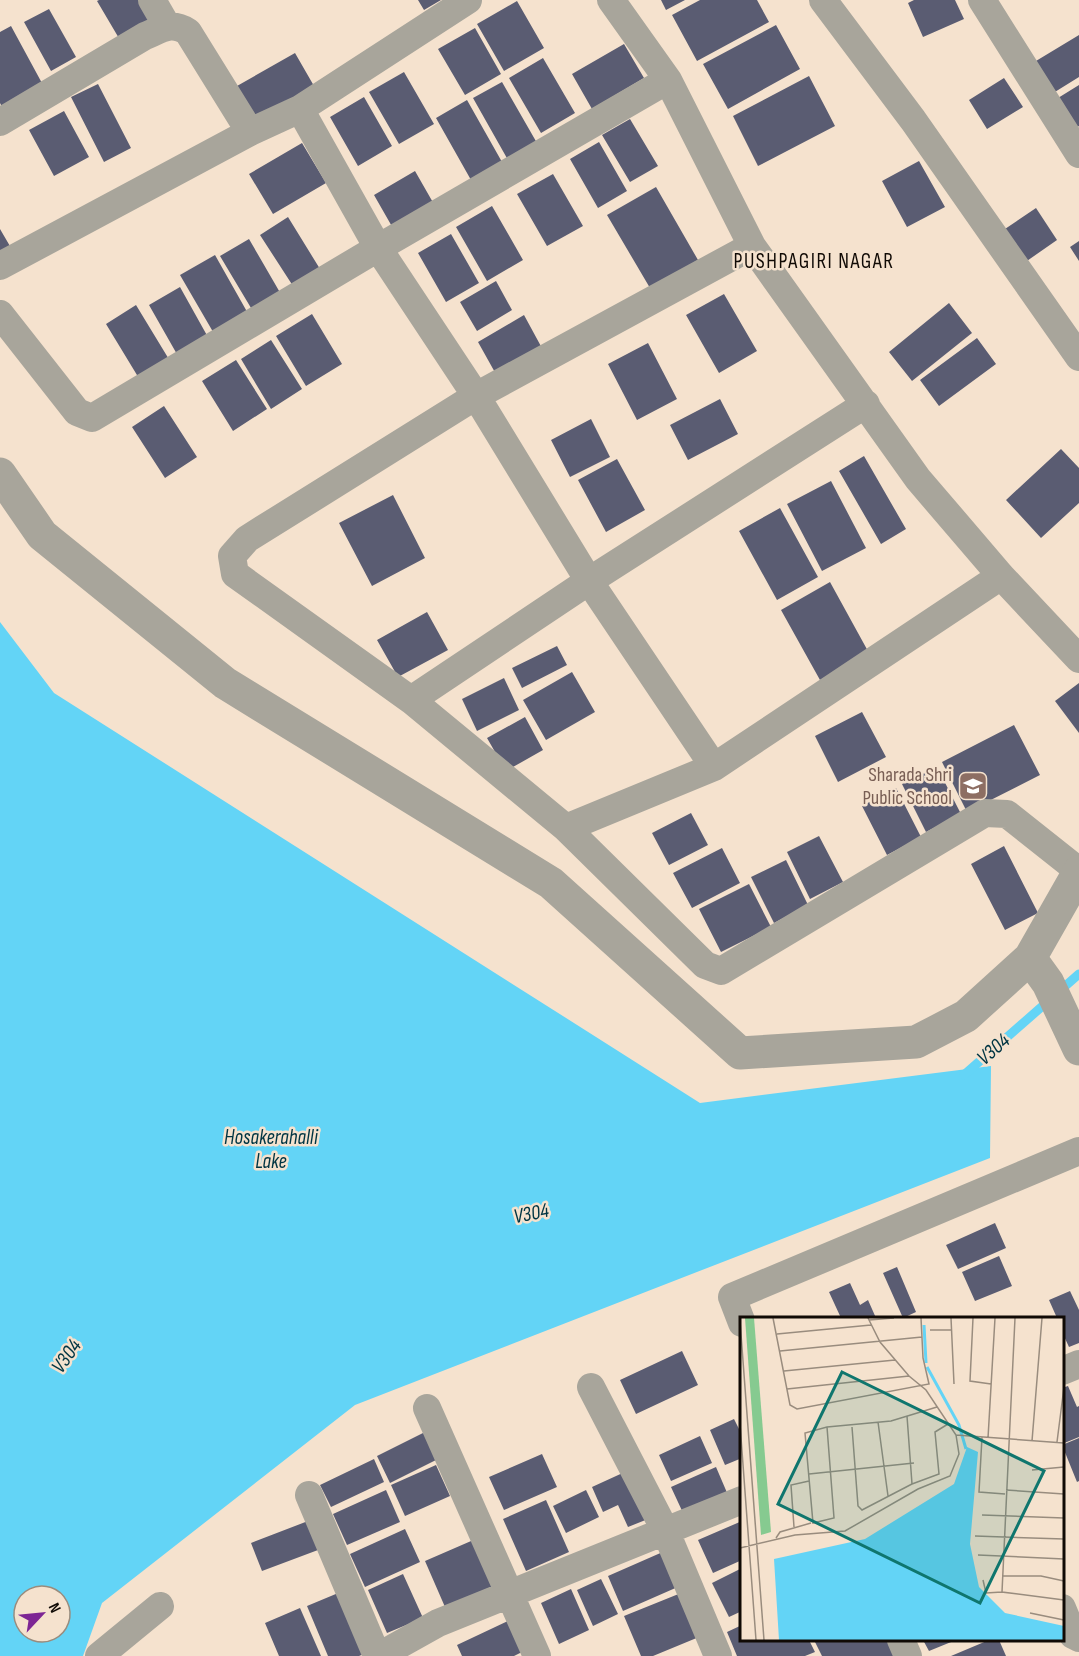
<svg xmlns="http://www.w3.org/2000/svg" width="1079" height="1656" viewBox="0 0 1079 1656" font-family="'Sofia Sans Condensed',sans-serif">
<rect width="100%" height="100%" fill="#f5e2ce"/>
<path fill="#63d4f6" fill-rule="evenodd" d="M0,622L54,693L700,1103L991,1066L990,1158L355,1405L102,1603L83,1656H0ZM24,1596H60V1632H24Z"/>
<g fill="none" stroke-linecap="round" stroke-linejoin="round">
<path stroke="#63d4f6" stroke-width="9" d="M964,1075L1079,974"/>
</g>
<path fill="#5a5c72" d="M99,0H147L157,17L120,40L97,1Z
M418,0H441L424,10Z
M661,0H685L666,10Z
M700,0H757L769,22L697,61L672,15Z
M914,0H955L964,19L923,37L908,3Z
M517,1L544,48L504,71L477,24Z
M49,9L76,57L51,71L24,22Z
M776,25L800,69L728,109L703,64Z
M11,26L43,85L2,107L0,103V32Z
M475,28L501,74L465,95L438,49Z
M1079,35V77L1050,95L1031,64Z
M624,44L644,78L592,109L572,74Z
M295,53L314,86L257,119L237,86Z
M543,58L575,113L541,133L509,78Z
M404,72L434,124L399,144L369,92Z
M809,76L835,126L758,166L733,116Z
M1004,78L1023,107L987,129L969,100Z
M502,82L537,143L508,160L473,98Z
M98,84L131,148L104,162L71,97Z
M1079,85V126L1076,128L1058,98Z
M364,97L392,146L358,166L330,117Z
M467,100L502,162L471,180L436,118Z
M64,111L89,157L54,176L29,130Z
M630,119L658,166L630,182L602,135Z
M599,142L627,191L598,208L570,159Z
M302,143L326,183L273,214L249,174Z
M919,161L945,207L907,227L882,181Z
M415,171L435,206L394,230L374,195Z
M553,174L583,226L547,246L517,194Z
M656,187L698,260L650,288L607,215Z
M492,206L523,260L487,281L456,227Z
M1036,208L1057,240L1024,263L1002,231Z
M288,217L320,269L293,286L260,235Z
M0,229L14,253L0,262Z
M451,234L479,283L446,302L418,253Z
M249,239L282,296L254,313L220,256Z
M1079,241V261L1070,247Z
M215,255L250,317L216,337L180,275Z
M496,281L512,310L477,331L460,302Z
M180,287L209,339L178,356L149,305Z
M724,294L757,351L719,373L686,315Z
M949,303L972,333L912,381L889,352Z
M136,305L170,361L140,380L106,324Z
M312,314L342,364L306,386L276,336Z
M524,315L543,350L497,376L478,342Z
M977,338L996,364L939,406L920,380Z
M271,340L302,389L271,409L241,359Z
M648,343L677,399L637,420L608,364Z
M236,360L267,409L233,431L202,381Z
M720,399L738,434L688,460L670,425Z
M164,406L197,457L165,478L132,427Z
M591,419L610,457L570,477L551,440Z
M1061,449L1079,468V503L1041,538L1006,500Z
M864,456L906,529L881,544L839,471Z
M617,459L645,510L606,532L578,480Z
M831,481L866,548L822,571L787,504Z
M393,495L425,558L372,586L339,523Z
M780,508L818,577L777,600L739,531Z
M830,582L869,653L820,680L781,610Z
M427,612L448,650L398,677L377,640Z
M557,646L567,665L522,688L512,668Z
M572,672L595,712L546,740L523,700Z
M504,678L519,710L477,731L462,699Z
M1079,683V733L1055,701Z
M862,712L886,757L838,782L815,736Z
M525,717L543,750L506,771L487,738Z
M1014,725L1040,775L967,812L942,762Z
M937,767L961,814L926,832L902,784Z
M896,788L921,837L887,855L862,806Z
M691,813L708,845L669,865L652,833Z
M819,836L843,882L810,899L787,852Z
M1004,846L1038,913L1005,930L971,864Z
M722,848L740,883L692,908L673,873Z
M786,860L808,905L774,923L751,877Z
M749,884L771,927L721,952L699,909Z
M995,1223L1006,1248L958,1269L946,1245Z
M999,1256L1012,1286L975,1301L962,1272Z
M897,1267L916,1312L903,1318L883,1273Z
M850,1283L860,1305L868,1300L876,1318H841L829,1292Z
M1070,1291L1079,1310V1343L1069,1347L1062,1332V1318H1057L1049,1300Z
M682,1351L698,1385L636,1414L620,1380Z
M1068,1386L1077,1407L1079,1406V1437L1062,1444V1388Z
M734,1419L742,1435V1458L725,1465L710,1430Z
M425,1432L438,1459L390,1483L377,1456Z
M700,1436L712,1463L671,1481L659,1455Z
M1079,1438V1481L1077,1482L1062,1445Z
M542,1454L557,1487L504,1510L489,1477Z
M374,1459L384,1482L331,1507L320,1485Z
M436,1465L450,1496L405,1516L391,1485Z
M716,1467L728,1495L684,1515L671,1487Z
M627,1471L648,1519L628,1527L618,1505L603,1512L592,1487Z
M386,1490L400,1522L347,1545L333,1514Z
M586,1490L599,1517L566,1533L553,1506Z
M546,1500L569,1552L526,1571L503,1519Z
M308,1521L318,1550L262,1571L251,1543Z
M742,1521V1560L713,1573L698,1540Z
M405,1529L420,1562L365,1587L350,1554Z
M478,1538L498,1584L445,1607L425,1561Z
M665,1551L680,1586L623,1611L608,1576Z
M742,1568V1611L729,1617L712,1583Z
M403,1574L423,1618L387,1633L368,1590Z
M601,1579L618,1614L593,1626L577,1590Z
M571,1589L589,1630L559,1644L541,1603Z
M343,1591L369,1652L359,1656H328L307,1606Z
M681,1593L699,1637L653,1656H641L624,1616Z
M300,1608L321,1656H279L265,1623Z
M510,1620L524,1651L514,1656H462L457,1645Z
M742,1625V1640H809L815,1652L805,1656H737L727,1632Z
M814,1640H887L894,1656H822Z
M923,1640H956L929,1651Z
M989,1640H999L1006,1656H951Z"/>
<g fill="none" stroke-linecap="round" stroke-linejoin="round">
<path stroke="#a8a59b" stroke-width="28" d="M152,0L167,26
M611,0L668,80L752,246L918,479L1001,576L1079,659
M823,0L913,120L1079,357
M982,0L1079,154
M300,109L378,248L476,396L589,581L714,767
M0,122L145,36C162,29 171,21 188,32L250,132
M752,246L476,396L247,539L232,556L235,574L411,700L566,828L714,767L1001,576
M0,266L250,132L300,109L468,0
M0,314L77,412L92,418L378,248L668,80
M411,700L589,581L866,404
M566,828L705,965L721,971L985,813L1007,814L1079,871
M742,1323L732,1297L1079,1151
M1062,1371L1079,1364
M591,1387L666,1532L718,1656
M427,1408L537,1656
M309,1495L377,1656
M1062,1608L1073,1635L1079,1638
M901,1640L908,1656
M99,1656L160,1606
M379,1656L438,1623L742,1500"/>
<path stroke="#a8a59b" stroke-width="33" d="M0,474L42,535L225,683L551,883L740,1053L916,1042L966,1016L1030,958L1079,872
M1030,958L1048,983L1079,1049"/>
</g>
<defs>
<g id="school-square" transform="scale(1.5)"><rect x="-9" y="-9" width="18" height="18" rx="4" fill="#8d6e63" stroke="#f5e2ce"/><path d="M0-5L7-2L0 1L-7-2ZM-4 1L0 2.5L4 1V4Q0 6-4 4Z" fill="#fff"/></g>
</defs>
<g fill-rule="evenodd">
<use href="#school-square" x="973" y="786"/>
</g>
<g text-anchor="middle" stroke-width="5" stroke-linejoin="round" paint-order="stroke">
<g font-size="20" fill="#785e54" stroke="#f5e2ce" text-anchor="end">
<text x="952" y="781">Sharada Shri<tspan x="952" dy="23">Public School</tspan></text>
</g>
<g font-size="21" letter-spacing="1.5" fill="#100a05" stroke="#f5e2ce">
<text x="814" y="268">PUSHPAGIRI NAGAR</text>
</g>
<g font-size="21" font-style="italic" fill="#003543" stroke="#f5e2ce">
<text transform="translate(993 1049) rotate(-41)" y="7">V304</text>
<text x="271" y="1144">Hosakerahalli<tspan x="271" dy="24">Lake</tspan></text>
<text transform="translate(531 1213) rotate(-11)" y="7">V304</text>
<text transform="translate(66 1356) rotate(-55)" y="7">V304</text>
</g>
</g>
<g transform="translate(740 1317)">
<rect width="324" height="324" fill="#f5e2ce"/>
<path d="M5,1H14L31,215L21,218Z" fill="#86ca90"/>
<path d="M227,130L238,135L230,227L239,270L265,296L324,309V323H39L34,242L125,222L214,167Z" fill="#63d4f6"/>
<path fill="none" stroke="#63d4f6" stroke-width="3" d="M184,8L186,46M187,50L219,108L226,132"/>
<path fill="none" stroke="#998c7e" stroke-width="1.5" d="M33,1L50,88L57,92L189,67L183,41L181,1M211,1L214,67M233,1L230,64L251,67M275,1L262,275L324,283M129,3L154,1M0,4L24,323M190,13H211M37,17L131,8M40,34L182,20M44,54L155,43M47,72L169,59M138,105L148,179M0,107L16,323M87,110L94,201L73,206L65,116L87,110L151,104L197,90M112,110L118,189L122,193L172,167L167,99M216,118L324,126M242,120L239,175L265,177M248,121L255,1M292,124L302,1M317,125L324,70M292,153L324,150M69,157L174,146M172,167L199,157L195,115L208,107M266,173L324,177M242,198L324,201M54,210L51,168L69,164M235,219L324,222M36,221L40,215L71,206M0,231L55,218L105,214L178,172L210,159L219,137L216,118L186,73L169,59L140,25L128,1M238,238L324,242M262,259H301L324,264M243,263L246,276L262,275M290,296L324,303"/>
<path fill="#0f766e" fill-opacity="0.15" stroke="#0f766e" stroke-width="3" d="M102,55L304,154L240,286L38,187Z"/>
<rect width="324" height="324" fill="none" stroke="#100a05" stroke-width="3"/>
</g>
<g transform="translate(42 1614) rotate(64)"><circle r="28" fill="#f5e2ce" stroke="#998c7e" stroke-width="1.5"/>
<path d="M0-4.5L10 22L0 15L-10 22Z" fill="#7d2594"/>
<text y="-9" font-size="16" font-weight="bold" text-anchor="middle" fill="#100a05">N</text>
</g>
</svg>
